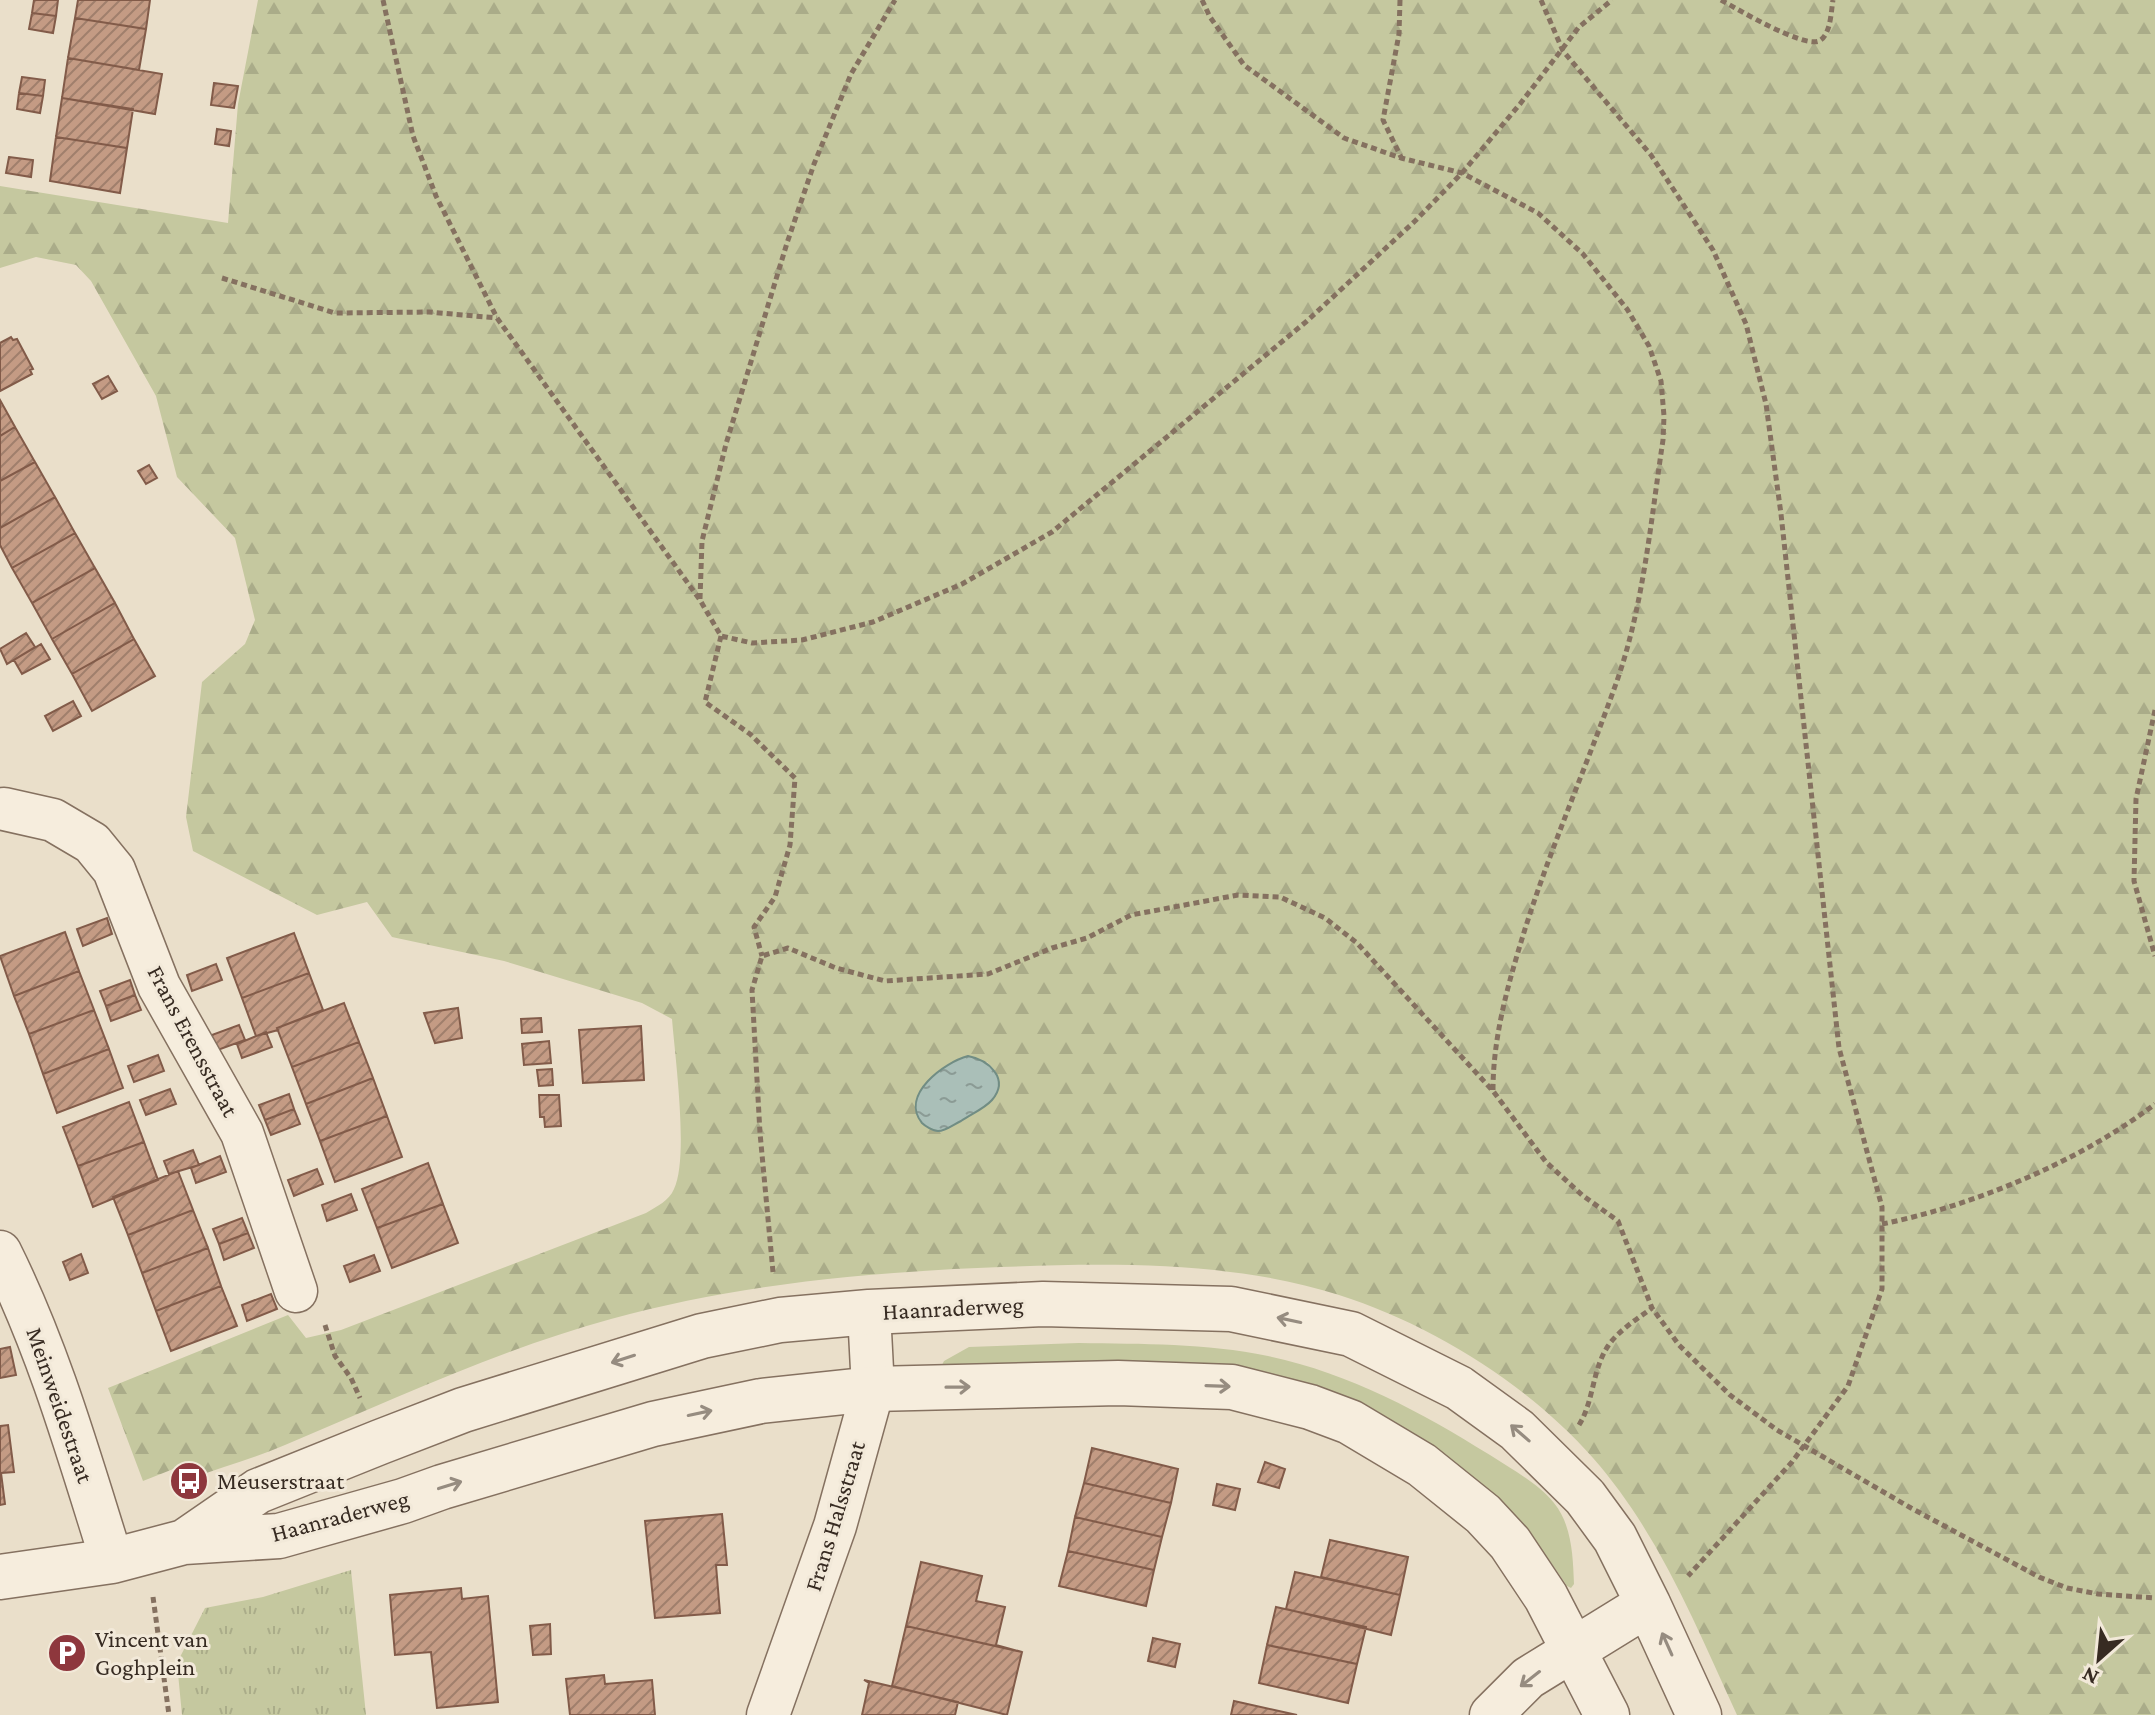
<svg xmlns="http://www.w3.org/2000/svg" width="2155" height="1715" viewBox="0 0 2155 1715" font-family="'Crimson Pro',serif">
<defs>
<pattern id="forest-firs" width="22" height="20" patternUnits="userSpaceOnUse" patternTransform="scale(2)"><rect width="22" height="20" fill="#c5c89f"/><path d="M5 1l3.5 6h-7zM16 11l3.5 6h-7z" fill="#aaac89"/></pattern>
<pattern id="park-tufts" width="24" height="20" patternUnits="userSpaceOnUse" patternTransform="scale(2)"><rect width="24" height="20" fill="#c5c89f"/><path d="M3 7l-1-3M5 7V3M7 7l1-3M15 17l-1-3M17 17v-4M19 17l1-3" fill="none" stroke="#aaac89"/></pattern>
<pattern id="water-ripples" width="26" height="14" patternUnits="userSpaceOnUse" patternTransform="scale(2)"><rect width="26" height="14" fill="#aabfb8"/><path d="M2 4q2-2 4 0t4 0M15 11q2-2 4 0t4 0" fill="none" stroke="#8b9b95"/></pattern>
<pattern id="building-hatch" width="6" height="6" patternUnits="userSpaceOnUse" patternTransform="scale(2)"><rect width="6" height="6" fill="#c49b84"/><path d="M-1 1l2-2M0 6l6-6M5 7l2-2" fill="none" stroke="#a07f6c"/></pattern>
</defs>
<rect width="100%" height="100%" fill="#eadfca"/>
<path fill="#c5c89f" d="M1079,1343C1142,1344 1206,1343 1268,1356C1349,1373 1421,1412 1490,1455C1511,1469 1538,1483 1554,1503C1572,1525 1573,1557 1574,1584L1571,1588L1567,1586C1515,1507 1460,1457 1375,1413L942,1365L944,1361L969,1347Z"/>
<path fill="url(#forest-firs)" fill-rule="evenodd" d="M258,0H2155V1715H1737C1696,1626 1659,1533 1593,1458C1529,1385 1431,1324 1339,1295C1232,1261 1113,1263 1001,1267C870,1272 738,1284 611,1319C498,1350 393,1400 285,1445C255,1458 223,1467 192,1478L186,1464L143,1481L108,1388L288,1315L306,1338L341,1330L646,1213C657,1206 669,1201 674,1189C689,1158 675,1057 672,1019L642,1003L504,961L392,937L367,902L317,915L193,851L186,817L202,682L245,644L255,620L235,538L177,477L156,396L91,281L76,265L36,257L0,268V186L228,223L238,104ZM987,1062L996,1072L989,1102L949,1128L918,1095C942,1061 947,1063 987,1062Z"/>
<path fill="url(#park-tufts)" d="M351,1570L366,1715H182L177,1663L205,1608L263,1597Z"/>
<path fill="url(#water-ripples)" stroke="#718d84" stroke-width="2" d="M968,1056C989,1060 1010,1079 992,1100C984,1109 971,1114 961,1121C954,1124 946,1131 938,1131C933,1131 925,1126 922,1123C899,1095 945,1062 968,1056Z"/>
<path fill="url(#building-hatch)" stroke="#825b49" stroke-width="2" d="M34,0H58L56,16L32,13Z
M78,0H150L146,29L75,18Z
M32,13L56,16L53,33L29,29Z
M75,18L146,29L139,70L68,58Z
M68,58L162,74L155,114L62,98Z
M22,77L45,80L43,96L19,93Z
M214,83L238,86L234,108L211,105Z
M19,93L43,96L40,113L17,109Z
M62,98L133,109L127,148L56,137Z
M217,129L231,131L229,146L215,144Z
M56,137L127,148L120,193L50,181Z
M9,157L33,160L31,177L6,173Z
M11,337L13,340L17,339L33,369L30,370L32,374L0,391V343Z
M108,376L117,391L102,399L93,384Z
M0,400L15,427L0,436Z
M15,427L35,462L0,481V436Z
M35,462L55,497L0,528V481Z
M149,465L157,478L146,484L138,471Z
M55,497L75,533L12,568L0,545V528Z
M75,533L95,568L32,603L12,568Z
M95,568L115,603L52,639L32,603Z
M115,603L134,639L72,674L52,639Z
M26,633L35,647L7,664L0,649Z
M134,639L155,676L92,711L72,674Z
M41,644L50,659L22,674L14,660Z
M73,701L81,716L53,731L45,716Z
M107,918L112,934L83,946L77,929Z
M65,932L79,971L14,996L0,956Z
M294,933L309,973L242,998L227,958Z
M216,964L222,980L192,991L187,975Z
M79,971L94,1010L29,1034L14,996Z
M309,973L323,1010L277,1028L278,1030L256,1036L242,998Z
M130,980L135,995L106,1006L100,991Z
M135,995L141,1010L111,1021L106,1006Z
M344,1003L359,1042L292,1067L277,1028Z
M458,1008L462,1038L435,1043L424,1013Z
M94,1010L109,1049L43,1074L29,1034Z
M541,1018L542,1032L522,1033L521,1019Z
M239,1025L245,1040L215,1051L209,1036Z
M641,1026L644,1080L583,1083L579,1030Z
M266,1032L272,1047L242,1058L237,1044Z
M549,1041L551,1063L524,1065L522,1044Z
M359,1042L373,1078L306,1104L292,1067Z
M109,1049L123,1088L57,1113L43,1074Z
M158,1055L164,1071L134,1082L128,1066Z
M552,1069L553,1085L539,1086L537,1070Z
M373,1078L387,1116L320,1141L306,1104Z
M170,1089L176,1104L146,1115L140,1100Z
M289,1094L294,1109L265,1120L259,1105Z
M539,1095H559L561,1126L545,1127L544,1117H540Z
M129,1102L144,1142L78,1166L63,1127Z
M294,1109L300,1124L271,1135L265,1120Z
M387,1116L402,1157L335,1182L320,1141Z
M144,1142L158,1180L93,1207L78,1166Z
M193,1150L199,1165L169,1174L164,1161Z
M220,1156L226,1172L196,1183L191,1168Z
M428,1163L443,1204L377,1228L362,1189Z
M317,1169L323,1184L294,1196L288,1180Z
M178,1171L193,1210L128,1235L113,1197Z
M351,1194L357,1210L327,1221L322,1205Z
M443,1204L458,1243L392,1268L377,1228Z
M193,1210L208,1248L142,1273L128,1235Z
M242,1218L248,1233L219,1244L213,1229Z
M248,1233L254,1248L224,1260L219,1244Z
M208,1248L221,1286L156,1311L142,1273Z
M81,1254L88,1273L70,1280L63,1262Z
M374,1255L380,1271L350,1282L344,1266Z
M221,1286L237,1326L171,1351L156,1311Z
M271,1294L277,1309L247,1321L242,1305Z
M10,1347L16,1375L0,1378V1349Z
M8,1425L14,1472L1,1473L5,1504L0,1505V1426Z
M1092,1448L1178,1469L1171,1503L1084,1483Z
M1265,1462L1285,1469L1279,1488L1258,1482Z
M1084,1483L1171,1503L1162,1537L1075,1517Z
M1217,1484L1240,1489L1235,1510L1213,1505Z
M722,1514L727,1565H716L720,1613L655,1618L645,1521Z
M1075,1517L1162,1537L1154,1570L1068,1551Z
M1330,1540L1408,1557L1400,1595L1321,1577Z
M1068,1551L1154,1570L1146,1606L1059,1586Z
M921,1562L982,1576L976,1601L1005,1607L996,1645L1022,1652L906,1626Z
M1295,1572L1400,1595L1391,1635L1286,1609Z
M461,1588L462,1599L488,1596L498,1702L437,1708L431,1652L395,1655L390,1595Z
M1276,1607L1366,1627L1357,1664L1267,1645Z
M550,1624L551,1654L533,1655L530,1626Z
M906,1626L1022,1652L1007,1715L892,1686Z
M1153,1638L1180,1644L1175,1667L1148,1661Z
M1267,1645L1357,1664L1348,1703L1259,1683Z
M604,1675L605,1684L652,1680L655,1715H570L566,1679Z
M864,1680L958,1702L955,1715H862L869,1683Z
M1234,1701L1297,1715H1231Z"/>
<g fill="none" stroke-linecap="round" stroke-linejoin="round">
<g stroke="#857160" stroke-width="45">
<path id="minor" d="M4,809L53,820L92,843L114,870L159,986L242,1133L296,1291
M0,1252C49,1350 79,1456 112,1561
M768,1715L835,1526L873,1389L869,1312
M1491,1715L1528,1678L1575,1649"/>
</g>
<g stroke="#857160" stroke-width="47">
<path id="tertiary" d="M184,1542L258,1491L380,1442L463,1410L702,1336L780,1320L869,1312L1043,1304L1231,1309L1351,1334L1459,1388L1517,1430L1585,1497L1615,1538L1648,1604L1699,1715
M0,1577L112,1561L184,1542L279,1536L403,1501L442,1487L653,1424L761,1401L873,1389L1118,1383L1232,1387L1310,1407L1350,1422L1422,1465L1483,1514L1510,1543L1546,1597L1607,1715
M1575,1649L1648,1604"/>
</g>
<path stroke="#857160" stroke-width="5" stroke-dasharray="6 4" stroke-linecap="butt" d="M383,0L413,136L436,196L497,318L700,600L721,636L752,643L802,640L873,622L962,584L1052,532L1307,321L1415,221L1462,173L1520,104L1579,27L1612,0
M1202,0L1210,17L1244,65L1344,138L1401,158L1462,173L1538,213L1583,254L1627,309L1649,346L1661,381L1664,416L1663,440C1651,519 1644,602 1618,678C1588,763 1552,844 1525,929C1509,981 1493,1035 1493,1090
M1400,0L1399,34L1383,120L1401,157
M1541,0L1563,51L1651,155L1713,250L1746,324L1766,404L1781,514L1839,1048L1882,1207V1289L1848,1386L1792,1462L1688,1576
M1721,0C1737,9 1803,48 1819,41C1831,35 1831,11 1833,0
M222,278L335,313L429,312L497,318
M700,599L702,541L726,444L787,243L814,164L851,74L895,0
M721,636L705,702L750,734L795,778L790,845L775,897L754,927L762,956
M2155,710L2136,799L2134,881L2155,956
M1882,1224C1973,1206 2081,1161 2155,1104
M773,1272L760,1133L752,990L762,956L788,948L836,968L885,981L988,974L1052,948L1087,938L1131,915L1238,895L1280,897L1325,918L1357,943L1493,1091L1546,1162L1582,1195L1618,1221L1652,1308L1679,1345L1730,1395L1777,1430L1911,1508L2039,1577L2067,1588L2098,1594L2155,1598
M325,1325L335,1356L351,1378L360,1398
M1579,1425C1594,1401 1592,1370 1608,1346C1618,1331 1637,1319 1652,1308
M153,1597L169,1715"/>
<use href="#minor" stroke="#f6eddd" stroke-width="42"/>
<use href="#tertiary" stroke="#f6eddd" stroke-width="44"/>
</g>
<defs><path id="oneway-shaft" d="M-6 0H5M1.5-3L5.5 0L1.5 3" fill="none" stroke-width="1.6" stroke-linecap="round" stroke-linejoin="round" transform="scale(2)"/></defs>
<g stroke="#968c80">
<use href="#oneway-shaft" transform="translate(1289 1320) rotate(-168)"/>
<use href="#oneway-shaft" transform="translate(623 1359) rotate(162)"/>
<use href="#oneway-shaft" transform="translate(1218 1386) rotate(2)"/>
<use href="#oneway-shaft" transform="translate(958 1387) rotate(-1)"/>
<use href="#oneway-shaft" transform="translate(700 1413) rotate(-12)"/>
<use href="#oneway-shaft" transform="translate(1520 1433) rotate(-139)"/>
<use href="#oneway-shaft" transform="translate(450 1485) rotate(-17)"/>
<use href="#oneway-shaft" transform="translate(1667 1644) rotate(-114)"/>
<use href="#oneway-shaft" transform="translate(1530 1679) rotate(142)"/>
</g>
<defs>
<g id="bus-disc" transform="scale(2)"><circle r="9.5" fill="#8e373d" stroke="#f2e9d9"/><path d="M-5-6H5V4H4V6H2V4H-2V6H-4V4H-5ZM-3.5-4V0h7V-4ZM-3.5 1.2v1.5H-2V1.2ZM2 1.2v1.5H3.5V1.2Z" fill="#fff"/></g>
<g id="parking-disc" transform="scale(2)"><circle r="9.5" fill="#8e373d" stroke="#f2e9d9"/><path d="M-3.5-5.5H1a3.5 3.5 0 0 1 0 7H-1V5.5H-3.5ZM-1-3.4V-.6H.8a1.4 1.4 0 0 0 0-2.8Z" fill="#fff"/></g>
</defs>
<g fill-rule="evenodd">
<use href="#bus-disc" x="189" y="1481"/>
<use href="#parking-disc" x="67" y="1653"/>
</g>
<g text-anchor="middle" stroke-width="6" stroke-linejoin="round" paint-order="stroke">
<g font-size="24" fill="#372b22" stroke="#f2e9d9">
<text transform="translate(193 1041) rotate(62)" y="8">Frans Erensstraat</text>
<text transform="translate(953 1308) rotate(-3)" y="8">Haanraderweg</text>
<text transform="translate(60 1405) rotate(71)" y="8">Meinweidestraat</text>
<text transform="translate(340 1516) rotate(-15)" y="8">Haanraderweg</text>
<text transform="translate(835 1516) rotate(-73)" y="8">Frans Halsstraat</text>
</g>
<g font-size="24" fill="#372b22" stroke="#f2e9d9" text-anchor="start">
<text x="217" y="1489">Meuserstraat</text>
<text x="95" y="1647">Vincent van<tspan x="95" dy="28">Goghplein</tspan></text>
</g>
</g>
<g transform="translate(2099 1659) rotate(207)" stroke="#f2e9d9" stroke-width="6" paint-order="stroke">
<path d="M0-6L14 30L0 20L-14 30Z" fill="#372b22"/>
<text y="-12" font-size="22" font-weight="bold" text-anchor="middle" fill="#372b22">N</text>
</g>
</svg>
